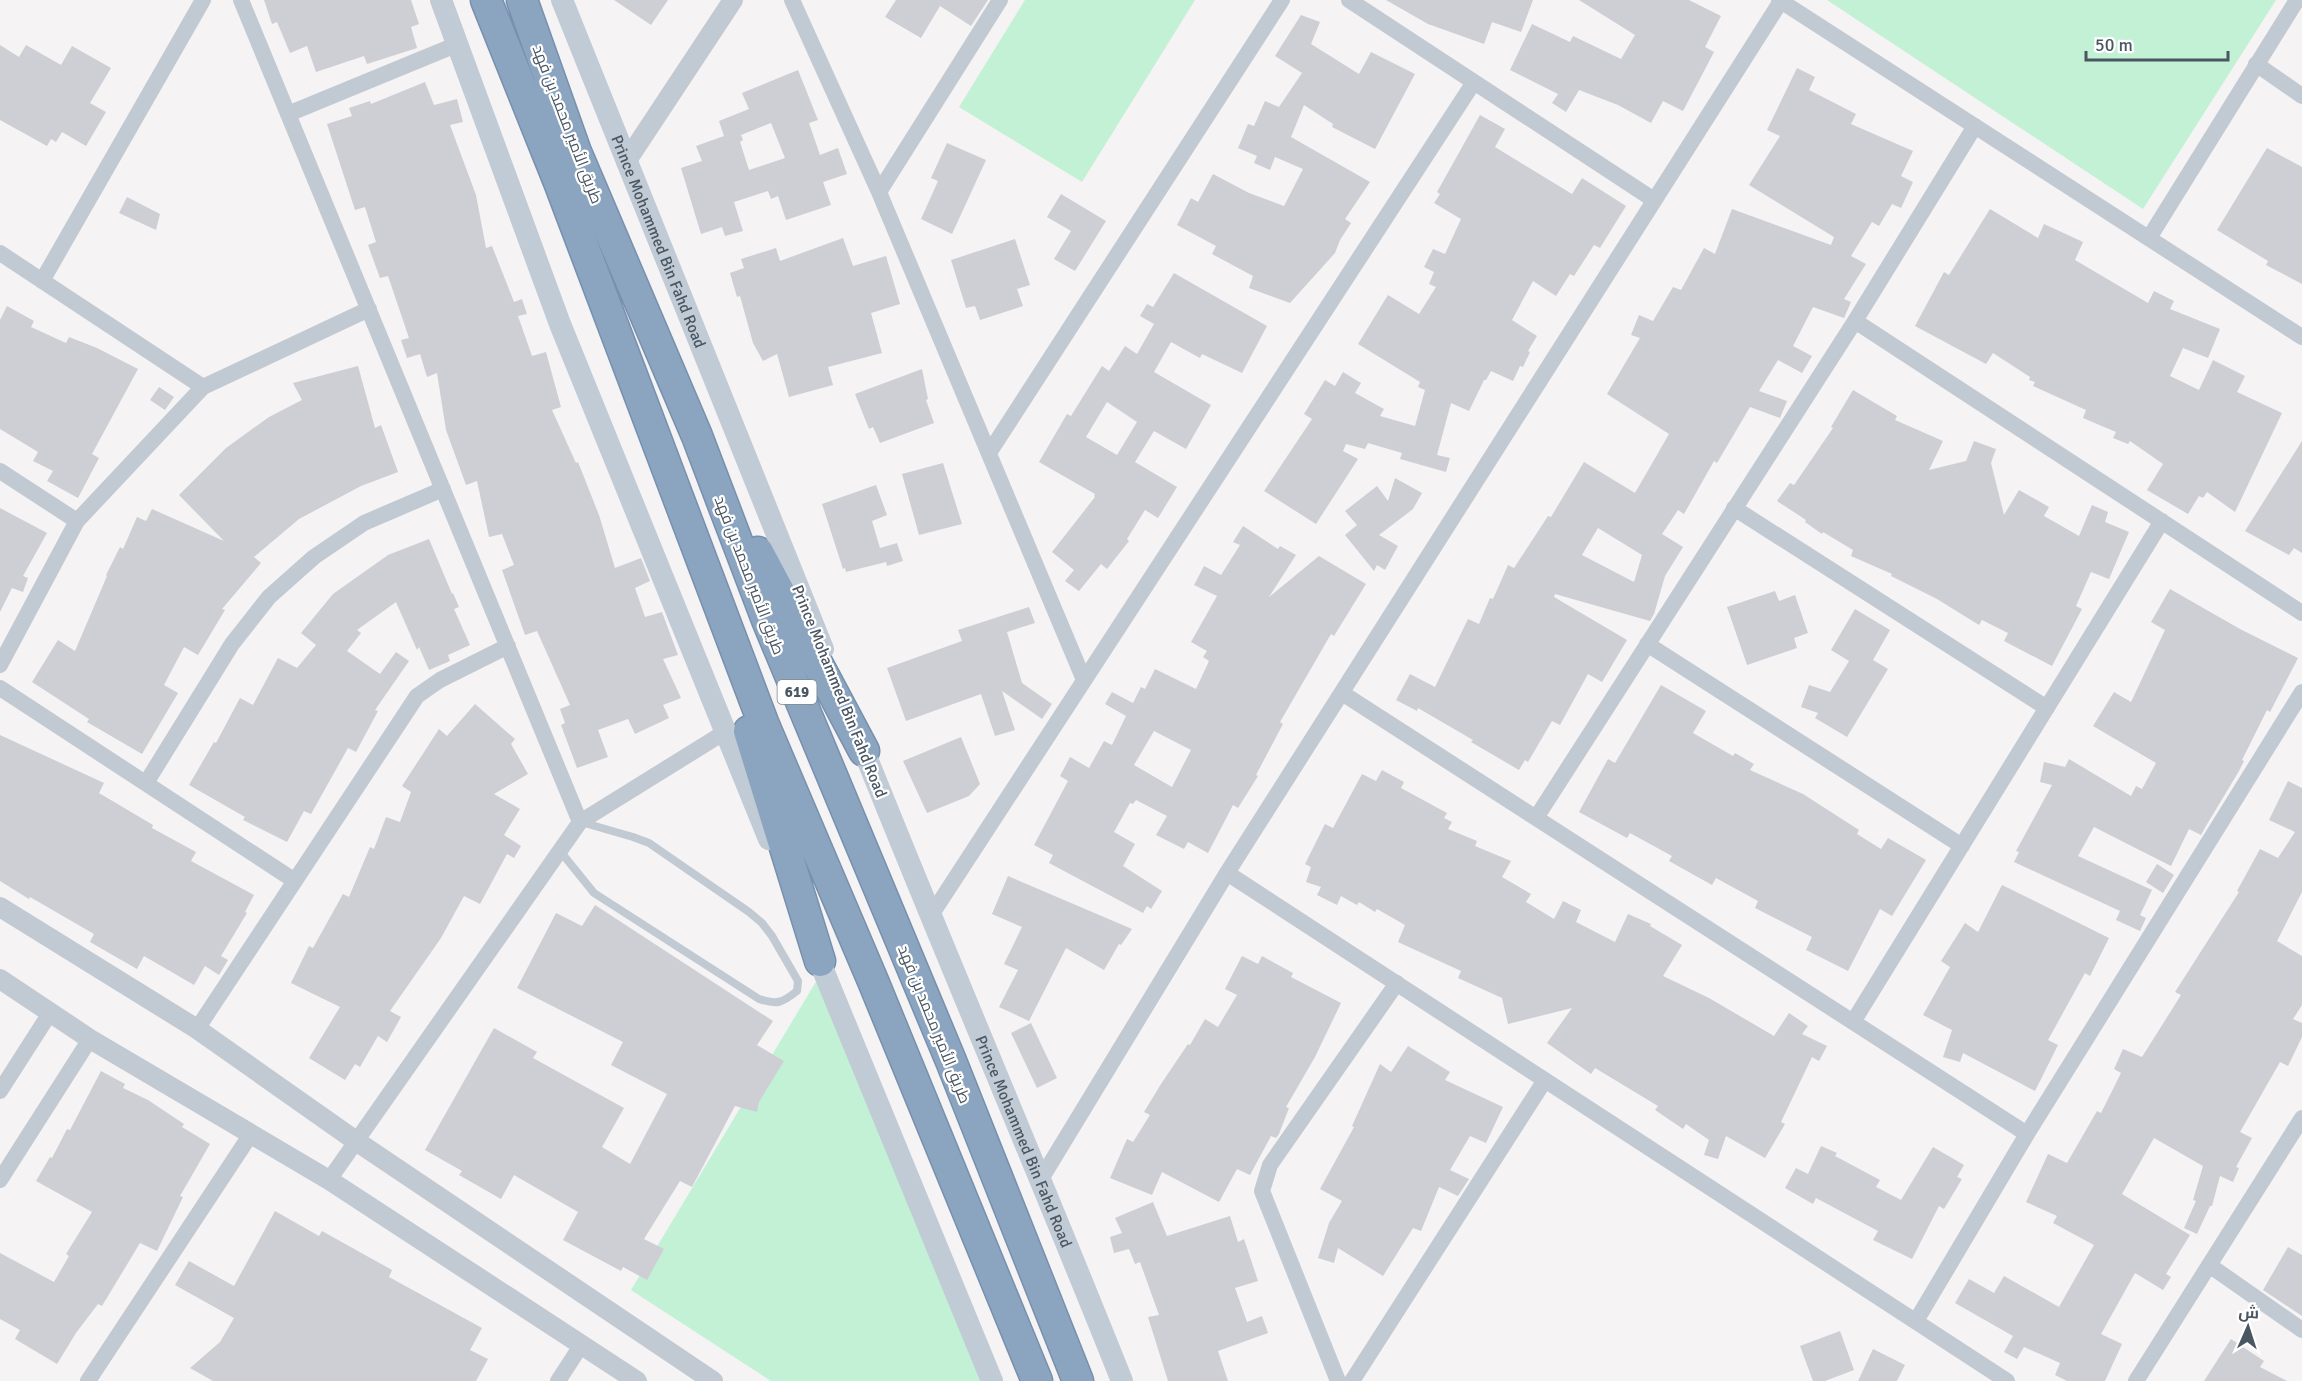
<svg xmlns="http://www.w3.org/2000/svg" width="2302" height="1381" font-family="Signika,Cairo,sans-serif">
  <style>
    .green { fill: #c3f1d5 }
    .building { fill: #cdcfd5; fill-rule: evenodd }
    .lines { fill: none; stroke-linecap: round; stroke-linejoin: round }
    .motorway-casing { stroke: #7690ad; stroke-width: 33 }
    .service { stroke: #c1cad2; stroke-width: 8 }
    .minor { stroke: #c1cad2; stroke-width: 16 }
    .tertiary { stroke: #c1cad2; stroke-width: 20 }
    .secondary { stroke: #c1cbd6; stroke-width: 22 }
    .motorway { stroke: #8ba5c1; stroke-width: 30 }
    .labels { text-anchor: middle; stroke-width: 4.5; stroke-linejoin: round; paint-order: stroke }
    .shield { fill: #fff; stroke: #808990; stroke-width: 1.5 }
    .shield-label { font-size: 15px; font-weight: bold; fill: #4a5661 }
    .street-label { font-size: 16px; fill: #4a5661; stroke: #fff }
  </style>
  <rect width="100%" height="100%" fill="#f5f3f3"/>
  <path class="green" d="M1025,0H1195L1082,182L959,107Z
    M1827,0H2276L2143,209Z
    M820,975L981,1381H771L631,1290Z"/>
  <path class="building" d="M264,0H411L419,24L411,27L417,48L367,64L364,56L316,72L307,46L290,53L277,22L272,24Z
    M614,0H668L651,25Z
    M896,0H988L971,26L940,6L921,38L885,17Z
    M1386,0H1533L1521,32L1492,22L1484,44L1428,24Z
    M1579,0H1689L1721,16L1705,47L1714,52L1683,111L1663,101L1651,123L1618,105L1579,90L1566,112L1552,103L1558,94L1510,70L1532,24L1570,42L1573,36L1621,59L1635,35Z
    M1301,15L1320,22L1311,44L1359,74L1371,52L1415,74L1375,149L1332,127L1333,124L1304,105L1291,137L1370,182L1345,219L1351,223L1340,240L1335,253L1290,303L1249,288L1253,276L1212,254L1216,246L1177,225L1191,198L1198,202L1213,174L1249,193L1284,206L1303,169L1275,157L1270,170L1254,163L1257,156L1238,148L1248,124L1254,126L1265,101L1279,107L1302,73L1275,56Z
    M0,45L19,57L26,45L61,65L72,46L111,68L90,103L106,112L86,146L62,132L56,142L51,139L47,146L0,120Z
    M1797,68L1815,77L1809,90L1856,114L1851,124L1913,151L1901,176L1913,182L1901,208L1892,204L1879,226L1872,222L1851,256L1866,264L1844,299L1851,302L1844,318L1813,307L1793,346L1812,356L1802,373L1778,360L1759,391L1787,401L1780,418L1750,407L1717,463L1714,461L1684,514L1678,510L1662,534L1683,547L1665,576L1654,614L1650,621L1555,594L1554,597L1627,640L1602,682L1588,674L1560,725L1552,721L1528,762L1525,760L1519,770L1471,742L1473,740L1418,708L1417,711L1396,700L1410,674L1435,687L1468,619L1479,624L1490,598L1493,599L1508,565L1514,568L1548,516L1551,517L1584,462L1635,493L1669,434L1607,394L1640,338L1631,335L1639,315L1653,321L1673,287L1681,290L1704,248L1715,254L1732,209L1831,245L1834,237L1749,185L1780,136L1767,130ZM1598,528L1642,555L1634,582L1582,555Z
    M798,70L818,120L809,123L820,155L838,148L847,174L823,182L831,205L786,220L778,196L771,199L768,191L734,202L743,231L725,236L722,227L701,234L681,168L702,161L696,146L724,136L719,121L749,109L742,93ZM771,123L785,158L749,170L740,142L743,140L741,135Z
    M425,82L434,105L457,99L463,122L450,125L476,195L486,248L492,246L514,302L522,299L527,314L518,316L532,356L546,352L561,407L552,410L576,463L578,462L599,515L615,568L641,558L650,581L635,588L645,617L662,612L678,655L663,659L681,698L663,705L669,718L635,734L628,719L598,730L608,757L577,768L561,725L565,723L560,709L570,705L537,631L525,635L502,570L514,565L502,534L489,537L477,481L466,485L446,430L437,373L427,377L420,354L407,358L401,340L409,338L388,276L380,278L368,245L376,242L365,207L355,210L327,124L352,116L349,108L370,101L371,104Z
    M1480,115L1505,129L1495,147L1572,194L1582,178L1626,206L1600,248L1594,245L1574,276L1570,274L1556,296L1533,281L1512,320L1537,336L1528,351L1530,352L1523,367L1520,366L1513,381L1491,371L1486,380H1484L1469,411L1451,403L1437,455L1450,458L1446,472L1400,459L1402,453L1368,443L1365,449L1346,444L1343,451L1358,459L1316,524L1264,491L1312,419L1304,414L1325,380L1335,386L1343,372L1361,383L1355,393L1384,409L1380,416L1415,426L1425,390L1418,387L1420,382L1358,344L1388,295L1419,314L1436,287L1429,284L1434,272L1424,267L1433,249L1445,254L1461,219L1434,203L1440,194L1437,192Z
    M947,143L986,160L952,234L921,219L938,181L931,178Z
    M2267,148L2302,167V284L2266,265L2268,261L2217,230Z
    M1061,194L1106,221L1075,271L1054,259L1071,231L1047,217Z
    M127,197L160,214L156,230L119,213Z
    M1990,209L2038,238L2044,224L2083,242L2075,260L2148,303L2154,291L2174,301L2170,309L2220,329L2208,358L2183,348L2170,376L2199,390L2213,360L2245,376L2237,392L2282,413L2235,512L2207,492L2203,498L2199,496L2188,514L2147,490L2163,464L2130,441L2128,444L2113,438L2116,432L2083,418L2086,410L2033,386L2035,382L2029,380L2030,377L1993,353L1986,364L1915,326L1944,272L1949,275Z
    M843,238L853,266L886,256L900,304L871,313L882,353L828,367L833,385L789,397L777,354L763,361L753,343L740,296L737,297L730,273L744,268L741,259L776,248L780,261Z
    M1015,239L1030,285L1017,289L1023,306L980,320L975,306L966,308L951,260Z
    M1174,273L1267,326L1242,373L1202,354L1200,358L1171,342L1154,372L1211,405L1186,449L1154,431L1135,462L1177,487L1158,518L1145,510L1127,539L1129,541L1107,569L1101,564L1079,591L1065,581L1074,570L1052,552L1095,497L1094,496L1095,494L1039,462L1067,414L1071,416L1102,366L1109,371L1125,346L1137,354L1154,324L1140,316L1147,304L1153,307ZM1107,402L1137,422L1117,455L1086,437Z
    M7,306L34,321L31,327L66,343L69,337L97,348L138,369L92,454L99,458L78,498L47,481L53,471L33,461L38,452L0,429V320Z
    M358,366L375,428L381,425L398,472L361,486L299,519L254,557L261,563L222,609L225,610L198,655L184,647L164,685L178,693L142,754L87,722L89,719L32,682L58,640L75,651L107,576L106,575L120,547L123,549L137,517L146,521L152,509L224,541L179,495L226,448L269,417L302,400L293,383Z
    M922,369L928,399L926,400L934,423L880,443L873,427L869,429L855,394Z
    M159,387L174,397L165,410L150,400Z
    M1853,390L1897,416L1895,420L1943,441L1929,470L1966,461L1974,441L1996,449L1991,463L2004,515L2019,490L2049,507L2044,516L2079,536L2092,505L2108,512L2105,522L2129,532L2109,579L2091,572L2076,606L2082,609L2052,666L2004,641L2008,633L1982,620L1979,625L1937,599L1891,576L1892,574L1851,556L1853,550L1823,532L1822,534L1805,522L1806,520L1777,501L1790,483L1794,485L1833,428L1831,427Z
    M2302,441V553L2294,548L2289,555L2245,531Z
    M943,463L962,524L919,535L902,474Z
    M1395,478L1422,493L1413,509L1379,535L1398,546L1385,570L1377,565L1374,571L1345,535L1357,525L1345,511L1377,486L1388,501Z
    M876,485L887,515L872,521L880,548L897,543L903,561L887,566L886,562L846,572L845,568L843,569L822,504Z
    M0,508L47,533L23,576L28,578L23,592L12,588L0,612Z
    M1243,526L1278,549L1280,546L1296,555L1269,597L1319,556L1366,584L1334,636L1331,634L1280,722L1283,724L1256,775L1258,776L1238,808L1233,805L1208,853L1188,842L1184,849L1156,835L1167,816L1136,800L1133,804L1130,803L1114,832L1135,844L1123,866L1162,891L1151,909L1147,906L1143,913L1049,863L1053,855L1034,845L1068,781L1060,776L1070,757L1089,768L1104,741L1112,745L1126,716L1105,704L1112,692L1133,703L1141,687L1145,689L1155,669L1196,689L1209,661L1203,657L1207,651L1191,642L1217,596L1194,585L1204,566L1221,575L1240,545L1233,542ZM1154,731L1191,750L1172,787L1134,765Z
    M429,539L452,594L453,593L459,607L454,609L470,645L448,655L450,661L429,670L419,647L417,650L396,602L357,630L361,633L347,651L380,674L396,652L409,661L375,710L378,711L356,752L348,748L311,814L304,811L287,842L243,820L245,817L189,785L214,742L216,743L240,698L253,705L278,658L297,668L316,645L301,633L333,594L388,555Z
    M2170,589L2240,629L2298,658L2270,712L2267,710L2242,760L2244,761L2239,771L2206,826L2201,835L2189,829L2171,866L2094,827L2078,856L2152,890L2140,915L2146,918L2140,931L2116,920L2120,911L2014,862L2019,852L2016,851L2052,785L2040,782L2044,762L2065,767L2069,759L2131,796L2136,786L2142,789L2156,763L2093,726L2114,692L2131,702L2165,630L2151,622Z
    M1775,591L1779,601L1795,595L1808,633L1794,638L1797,648L1747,665L1727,607Z
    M1029,607L1035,623L1007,632L1022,683L1052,704L1042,719L1002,691L1015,730L995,736L981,694L906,721L887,668L962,641L958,630Z
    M1855,609L1890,630L1873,660L1888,669L1847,737L1815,718L1818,713L1801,707L1809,685L1830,692L1849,661L1831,650Z
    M1661,685L1706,711L1693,733L1733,756L1735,753L1754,764L1750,770L1803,794L1859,830L1857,834L1881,849L1888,838L1926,860L1892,916L1880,909L1848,971L1806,950L1812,937L1755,908L1758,901L1716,878L1712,885L1669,861L1672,856L1630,833L1627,838L1579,812L1608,759L1615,763Z
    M475,704L515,739L511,744L528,774L494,794L520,809L504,835L521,846L514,858L507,854L480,904L464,896L441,938L390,1011L401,1017L387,1042L378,1036L360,1067L355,1064L345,1080L309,1058L340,1007L291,983L309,946L313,948L343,894L349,897L370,847L374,849L386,817L400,822L411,792L402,786L439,729L447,736Z
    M0,735L104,783L99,793L153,825L152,828L196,852L191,861L254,895L245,912L247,913L221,956L228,960L219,975L205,966L194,985L144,956L137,969L90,942L94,934L30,897L29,899L0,881Z
    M961,737L980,784L969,796L927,813L903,761Z
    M1382,770L1404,782L1401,788L1447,813L1444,818L1452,822L1448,829L1477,841L1475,846L1511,861L1502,877L1531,894L1526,902L1554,919L1563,901L1581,910L1576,922L1615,942L1628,914L1651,924L1650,926L1682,945L1663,976L1709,998L1774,1036L1789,1013L1808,1026L1802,1034L1827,1046L1819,1061L1812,1057L1781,1122L1785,1124L1765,1158L1726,1136L1718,1159L1704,1155L1709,1140L1686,1124L1683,1129L1655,1110L1658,1106L1595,1068L1591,1074L1547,1043L1572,1008L1508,1024L1502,998L1458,978L1461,971L1398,942L1405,925L1377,909L1375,912L1359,902L1357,905L1341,896L1337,905L1317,895L1321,887L1306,882L1311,867L1305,864L1325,824L1333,828L1362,774L1376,781Z
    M2288,781L2302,788V892L2277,941L2302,956V1005L2293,1019L2302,1023V1037L2288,1066L2280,1062L2240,1132L2252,1138L2236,1167L2239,1168L2233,1182L2220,1176L2212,1206H2210L2197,1234L2184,1228L2196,1201L2193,1200L2203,1166L2154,1138L2122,1194L2190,1235L2166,1274L2171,1277L2163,1290L2135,1273L2101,1334L2122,1344L2105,1381H2067L2055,1375L2060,1363L2024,1347L2017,1359L2004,1352L2013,1336L1955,1303L1969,1279L1994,1293L2004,1276L2059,1307L2094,1245L2053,1223L2057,1216L2026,1202L2048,1154L2067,1163L2097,1111L2101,1113L2121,1073L2114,1069L2123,1049L2142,1057L2181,995L2175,992L2239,892L2237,891L2260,849L2278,858L2295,832L2269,820Z
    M2157,864L2174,875L2163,893L2146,882Z
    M1008,876L1132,929L1121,945L1119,944L1104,970L1066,948L1029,1021L999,1007L1018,970L1004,964L1022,927L992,914Z
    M2002,885L2109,938L2090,976L2085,973L2048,1040L2058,1045L2035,1091L1963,1053L1960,1062L1943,1057L1952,1030L1923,1015L1950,967L1941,961L1965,923L1978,932Z
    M595,905L773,1021L757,1045L784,1061L759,1102L757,1112L735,1106L692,1187L680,1181L644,1239L664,1249L647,1280L623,1267L621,1271L563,1240L578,1212L514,1175L501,1199L459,1175L462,1171L425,1150L494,1028L537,1052L533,1058L624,1108L602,1147L630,1164L667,1094L611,1065L623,1042L517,988L556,913L582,926Z
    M1242,956L1258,964L1262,956L1293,973L1291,977L1341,1003L1315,1057L1286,1107L1289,1108L1279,1134L1276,1138L1271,1136L1250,1175L1237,1169L1219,1202L1162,1172L1152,1195L1110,1178L1127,1139L1133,1142L1150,1115L1144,1112L1161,1084L1188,1044L1190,1045L1205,1019L1218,1027L1237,995L1225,989Z
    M1031,1023L1057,1078L1037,1088L1011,1033Z
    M1408,1046L1450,1072L1445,1080L1503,1107L1486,1143L1470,1136L1450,1170L1469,1179L1458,1196L1439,1187L1421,1231L1413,1228L1383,1276L1338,1248L1334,1263L1318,1258L1329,1223L1342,1201L1320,1189L1354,1127L1352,1126L1380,1064L1391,1072Z
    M101,1071L125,1084L123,1088L148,1100L184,1124L182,1127L210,1144L180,1196L183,1197L157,1251L140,1243L102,1306L98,1304L76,1333L57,1364L15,1339L20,1330L0,1319V1253L54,1282L69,1256L66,1254L92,1212L36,1181L50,1157L52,1158L67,1129L70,1130Z
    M1821,1146L1837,1153L1835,1156L1880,1180L1876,1187L1901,1200L1933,1147L1964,1165L1957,1177L1962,1179L1944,1209L1939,1206L1912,1259L1873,1240L1878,1231L1816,1198L1813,1204L1785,1188L1796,1168L1808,1174Z
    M1153,1202L1167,1236L1230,1216L1238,1242L1244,1239L1258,1281L1235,1288L1247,1322L1262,1316L1268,1333L1218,1351L1228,1381H1168L1148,1317L1159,1315L1140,1262L1135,1264L1129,1249L1114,1253L1110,1237L1122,1233L1115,1218Z
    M275,1211L319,1236L322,1231L392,1270L389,1277L482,1328L470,1350L488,1359L476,1381H213L190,1368L220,1342L234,1318L175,1285L189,1261L234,1286Z
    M2288,1247L2302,1255V1316L2263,1290Z
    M1840,1331L1854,1370L1825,1381H1813L1800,1346Z
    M2231,1339L2264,1361L2260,1367L2287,1381H2204Z
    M1873,1349L1905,1365L1897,1381H1858Z"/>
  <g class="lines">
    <defs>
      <path id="motorway" d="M486,0L559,182L764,725L873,981L1037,1381
        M522,0L576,152L697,436L767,620L951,1061L1078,1381
        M758,552L864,751
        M749,731L820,961"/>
    </defs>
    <use href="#motorway" class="motorway-casing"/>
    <path class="service" d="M560,851L594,893L759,999C777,1005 782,1003 797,991L798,981L772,936L762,923L749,912L649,843L633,837L581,822"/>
    <path class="minor" d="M241,0L580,822
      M792,0L879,192L1084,680
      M1349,0L1654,200
      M1779,0L2302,337
      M2256,64L2302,96
      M288,114L458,44
      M879,192L1000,0
      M2149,238L2297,0
      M0,253L203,387
      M42,281L203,0
      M1855,321L2302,613
      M989,453L1282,0
      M0,471L77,521
      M1734,508L2047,708
      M1647,644L1962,846
      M0,665L77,521L203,387L369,309
      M0,688L295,881
      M1342,693L2027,1134
      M146,783L232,644L269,597L314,557L364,523L443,489
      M1536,818L1855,321L1975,126
      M1227,873L2007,1381
      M930,917L1474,82
      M1853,1022L2162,521
      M197,1029L417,696L440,680L508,646
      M0,1091L50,1013
      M1041,1179L1227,873L1781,1
      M0,1180L90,1039
      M329,1180L580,822L725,732
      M2209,1265L2302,1330
      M1916,1321L2027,1134L2302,692
      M88,1381L251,1134
      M558,1381L582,1344
      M1338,1381L1262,1191L1270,1165L1397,983
      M1352,1381L1545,1080
      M2136,1381L2302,1118"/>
    <path class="tertiary" d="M626,162L733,0
      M0,907L197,1029L356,1141L713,1381
      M0,979L90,1039L329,1180L637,1381"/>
    <g class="secondary">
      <path d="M441,0L560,324L769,839"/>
      <path id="s1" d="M562,0L823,649"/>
      <path id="s2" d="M858,736C944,952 1036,1165 1122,1381"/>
      <path d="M814,948L992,1381"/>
    </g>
    <use href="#motorway" class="motorway"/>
  </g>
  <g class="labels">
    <rect class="shield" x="777.5" y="680" width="39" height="24" rx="4.5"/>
    <g class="shield-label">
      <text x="797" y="697">619</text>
    </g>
    <g class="street-label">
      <text transform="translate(568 124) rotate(69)" y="6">طريق الأمير محمد بن فهد</text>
      <text dy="6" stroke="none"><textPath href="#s1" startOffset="260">Prince Mohammed Bin Fahd Road</textPath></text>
      <text transform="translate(750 575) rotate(69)" y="6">طريق الأمير محمد بن فهد</text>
      <text transform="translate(840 691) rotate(68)" y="6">Prince Mohammed Bin Fahd Road</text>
      <text transform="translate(935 1024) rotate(68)" y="6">طريق الأمير محمد بن فهد</text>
      <text dy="6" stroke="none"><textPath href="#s2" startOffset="438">Prince Mohammed Bin Fahd Road</textPath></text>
    </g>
  </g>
  <g transform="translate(2248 1327) rotate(3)" stroke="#ffffff" stroke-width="4.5" paint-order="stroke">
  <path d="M0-4.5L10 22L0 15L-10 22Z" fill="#4a5661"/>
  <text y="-9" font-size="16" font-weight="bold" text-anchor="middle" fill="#4a5661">ش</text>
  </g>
  <path d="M2086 51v9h142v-9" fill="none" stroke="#4a5661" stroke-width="3"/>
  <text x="2095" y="51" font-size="18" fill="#4a5661" stroke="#ffffff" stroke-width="4.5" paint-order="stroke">50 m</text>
</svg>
